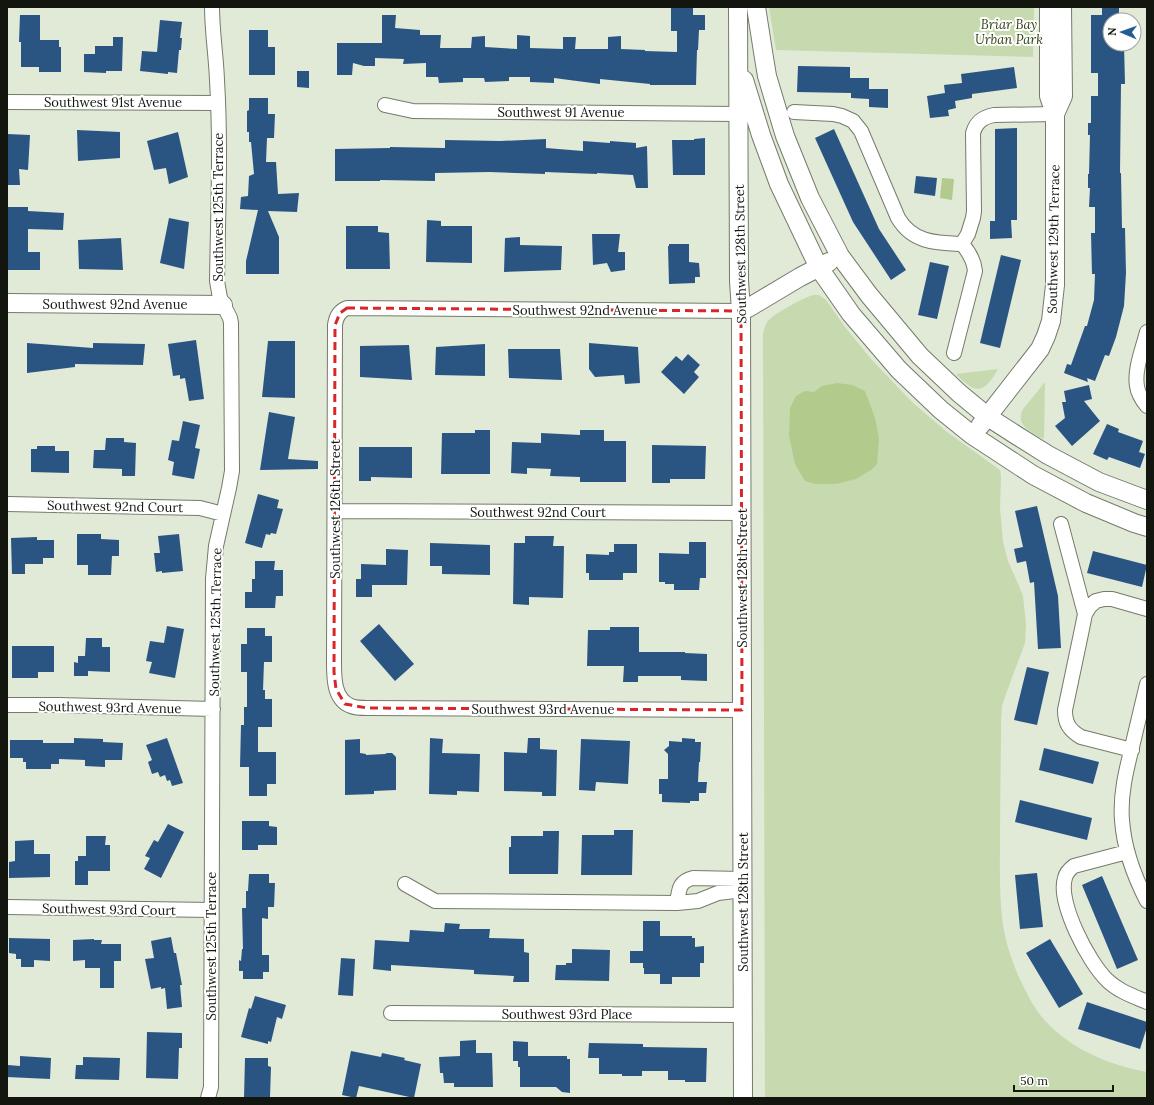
<svg xmlns="http://www.w3.org/2000/svg" width="1154" height="1105" font-family="Lora,serif">
  <style>
    .green { fill: #c7d9ae }
    .water { fill: #b2cb8c }
    .building { fill: #2a5583 }
    .lines { fill: none; stroke-linecap: round; stroke-linejoin: round }
    .minor-casing { stroke: #747b6a; stroke-width: 16 }
    .tertiary-casing { stroke: #747b6a; stroke-width: 20 }
    .minor { stroke: #fff; stroke-width: 14 }
    .tertiary { stroke: #fff; stroke-width: 18 }
    .marked { fill: none; stroke: #d62828; stroke-width: 3; stroke-dasharray: 8 5; stroke-linejoin: round }
    .labels { text-anchor: middle; stroke-width: 4; stroke-linejoin: round; paint-order: stroke }
    .park-label { font-size: 13px; font-style: italic; fill: #324214; stroke: #fff }
    .street-label { font-size: 13px; fill: #13160f; stroke: #fff }
  </style>
  <rect width="100%" height="100%" fill="#e1e9d7"/>
  <path class="green" d="M769,7H1034L1033,57L776,50Z
    M813,295H819L826,300L845,327L871,359L913,403L947,432L1000,470L1001,476L1000,508L1003,542L1008,561L1019,586L1023,596L1026,624L1025,643L1007,691L1002,706L1001,720C1001,758 1000,797 1000,835C1000,862 999,890 1002,917C1004,937 1010,956 1018,975C1024,988 1030,1001 1038,1012C1063,1046 1107,1065 1147,1072V1098H765L763,334C764,330 765,326 767,322C773,314 803,298 813,295Z
    M998,369C984,394 976,395 956,374Z
    M1045,382L1044,438V439C1032,433 1013,424 1024,408Z"/>
  <path class="water" d="M942,178L954,179L952,200L940,198Z
    M837,383L852,385L865,391L875,418L879,438L877,464L871,470L856,479L836,484H815L805,481L795,464L789,436L790,408L796,396L805,391L814,392L822,386Z"/>
  <path class="building" d="M671,7H693V15H705V30H699L698,50H697L696,85H650V84L600,79V84L554,78V83L530,82V77H509V81L485,82L484,78H463V82L439,83L438,77H426V63L403,64L404,59L375,58V66H364L353,63L352,75H337V43H382V15H396L395,28L420,30V35H441L440,48H471L472,37L485,36V47L517,49V35L530,36V48L563,49V37H576L575,49H608V37L621,36V49L645,50V51L677,52V31H671Z
    M1102,7H1119V20H1110V44H1124L1125,84H1121L1120,173H1121L1122,228H1125L1126,273L1124,306L1116,337L1109,356L1105,355L1095,381L1087,378L1088,382L1064,373L1067,364L1071,365L1085,326H1087L1094,300L1095,274H1092L1091,233H1095V207H1089L1090,188H1088V174H1089L1090,135H1088V123H1091V96H1098V73H1091V15H1102Z
    M20,15H40V40H59V47H61V72H39V67H21V42H19Z
    M160,20L182,22L180,38H182L181,50H179L177,73L168,72V74L140,71L142,51L157,52Z
    M249,30H268V47H275V75H249Z
    M113,37H123L122,71H106V73L84,72V54H95V46H113Z
    M798,66L850,67V78H869V89H888V108L869,107V99L851,98V93L797,92Z
    M1014,67L1017,88L972,94V98L955,101L956,108L948,110L949,116L930,118L927,96L945,93L944,85L962,83L961,74Z
    M297,71H309V88L297,87Z
    M249,98H268V114H275L274,138H267L266,162H276L278,194L299,193L297,212L268,211L279,237V274H246V261L258,210L240,209L241,197L248,196L249,176L254,174L251,142H249V132H247V111L249,110Z
    M1017,128V220H1011L1012,238L990,239V221H995V129Z
    M834,129L879,229L906,270L891,280L853,222L815,138Z
    M77,130L120,132V158L78,161Z
    M178,132L188,177L169,184L166,168L154,170L147,141Z
    M7,134L30,135L28,170L19,169L20,185H7Z
    M705,138V175H673L672,140H694V139Z
    M546,139V148L583,151V141L610,143V141L636,143V148L647,146L648,188H636L633,175L597,173V174L545,172V174L490,172L435,173V181L380,180V181H335V149L390,148V147L445,148V140L500,141Z
    M916,176L937,178L935,196L914,193Z
    M7,207H28V211L64,213L63,230L28,229V252H40V270H7Z
    M169,218L189,222L184,269L160,263Z
    M427,220L441,221V226H472V263L426,262Z
    M346,226H378V232L389,233L390,269H346Z
    M592,234H620L618,252H625V270L611,272L607,263L593,265Z
    M520,237V245L562,246L561,270L504,272L505,238Z
    M121,238L123,270L79,269L78,240Z
    M669,244H689V262L699,263L700,277H695V283L669,284L668,246H669Z
    M1001,255L1021,260L1000,348L980,343Z
    M930,262L949,266L937,319L918,315Z
    M196,340L204,399L189,401L185,378L180,379V375L173,376L168,344Z
    M268,341H295V398L262,397Z
    M27,343L93,348V343L145,344L143,365L75,364V367L27,373Z
    M589,343L638,347L640,383L625,384L624,375L595,377L589,369Z
    M485,344V376L435,375L436,347Z
    M409,345L412,380L360,377V346Z
    M508,349H560L562,380L509,378Z
    M688,354L700,365L694,372L699,377L684,394L661,372L676,356L682,361Z
    M1089,385L1092,399L1084,401L1100,421L1072,446L1055,426L1065,418L1062,402H1066L1064,391Z
    M269,412L295,417L288,459L318,461V469L260,470Z
    M183,421L200,425L195,448L200,449L194,479L172,475L174,462L168,460L172,440L179,441Z
    M1107,424L1119,429L1118,432L1143,441L1139,452L1145,454L1140,468L1109,457L1107,460L1093,454Z
    M475,430H490V474H441L442,433H475Z
    M580,430H604V441H626V482H580V477L550,476L551,469L527,468V474L511,473L512,442L541,443V433L580,435Z
    M106,438H124V442L136,443L135,476H122V469L93,468L94,450H105Z
    M652,445L706,446L705,479H670V483H652Z
    M37,446H55V451H69V473L31,472V449H37Z
    M359,447H412V478L371,477V481H359Z
    M258,494L279,500L277,508L283,509L276,534L271,533L270,535L266,534L262,548L245,543Z
    M1037,506L1058,596L1061,648L1038,649L1034,582L1030,583L1026,561L1017,563L1014,549L1023,547L1015,511Z
    M77,534H101V539L119,540V556H112L111,575H88V565H77Z
    M179,534L183,571L162,573V571L156,572L154,553H160L158,536Z
    M525,536H554L553,546H564L563,598L529,597V605L513,604L514,543H525Z
    M37,537V540H54V558H43V564H25V574H12L11,538Z
    M689,542H706V578H700L699,590H674V584H665V582H659V553L689,554Z
    M430,543L490,545V575L442,574V566H430Z
    M614,544H637V573H623V580H589V573H586V554L609,555V552H614Z
    M386,549L408,550L407,585H372V597H356V579H361V564L386,565Z
    M1093,551L1147,565L1142,587L1087,573Z
    M255,561H275L274,570H283V596H276L275,608H245V592H252V579H255Z
    M379,624L414,664L395,681L360,641Z
    M167,626L184,629L175,678L149,673L152,662L146,661L150,641L164,643Z
    M610,627H639V652H685V653L707,654V681L681,680V676H638V682H623L624,666H587L588,630H610Z
    M247,628H265V636H272V662H264L263,690H265V699H272V727H258V752H276V784H267V796H249V767H240L241,725H244V707H247V672H241V644H247Z
    M86,638H102V647H110V672L88,671V676H74V662L78,663V656H85Z
    M12,646H54V672H38V678H12Z
    M1027,667L1049,672L1037,725L1014,720Z
    M74,738L103,739V742L123,743L122,760H105V767L85,766V760L59,759V764H51V769H26V762H23V758H10V740H43V743H74Z
    M167,738L183,783L172,786L170,780L167,781L165,775L160,777L158,772L152,774L148,762L152,760L146,745Z
    M430,738L443,739L442,753L480,754L479,792L457,791V795L429,794Z
    M528,738H540V749L557,750L556,796H542V792L504,791V752L527,753Z
    M682,738L695,739V742H701L700,762H699L698,782H707L706,793H699V801H690V803L662,802V794H659V779H668V754L664,750L669,746V741L682,742Z
    M360,739V753L366,754V755L385,754L387,753H392L396,757V790L374,791V794L345,795V740Z
    M581,739L630,741L628,784L596,782L595,791L579,790Z
    M1044,748L1099,762L1093,784L1039,770Z
    M1020,800L1092,818L1087,840L1015,822Z
    M242,821H269V826L277,827V845H258V850H242Z
    M168,824L184,832L161,878L144,869L150,858L145,856L154,840L158,842Z
    M614,830H633L632,875H581L582,835H614Z
    M543,831H559L558,874H509V847H511V836H543Z
    M86,836H106L105,845H110V871H88V885H75V861H78V856H86Z
    M34,840V854H50V877L9,878V862L15,861V841Z
    M1037,873L1043,927L1020,929L1015,875Z
    M249,874H269V883H275L274,907H268V919L262,918V955H269V972H263V979H243V971H239V960L241,961L242,949H243L242,908H246V891H248Z
    M1102,876L1138,960L1117,969L1082,885Z
    M643,921H660V936H692V938H695V947L704,946V963H700V977H672V984H660V974H644V968H643V963H630V951H643Z
    M445,923L460,924L459,929H490L489,938L524,939V952L529,953V982H513L514,976L474,974V970L391,965V971L373,969L375,940L409,942L410,930L444,932Z
    M171,937L174,953H176L182,985H180L182,1007L167,1009L165,988L161,989V987L151,989L145,959L154,958L151,941Z
    M9,938L50,939V961L34,960V967H21V959H16V954L9,953Z
    M94,939V940H102L101,944H121V961H114V988H100V968H85V960L73,961V940Z
    M1050,939L1083,994L1059,1008L1026,953Z
    M572,949L610,950L609,981L555,980L556,965H566V963H572Z
    M341,958L355,959L353,996L338,995Z
    M255,996L286,1005L282,1019L277,1017L271,1042L268,1041V1044L241,1037L249,1008L251,1009Z
    M1087,1002L1147,1022V1027L1140,1049L1078,1029Z
    M147,1032L182,1033V1048H179L178,1079L146,1078Z
    M476,1040V1053H492L493,1087H454V1083H444L443,1073H440L439,1057L460,1056V1041Z
    M513,1041L528,1042V1056H567V1059H570V1093L562,1092L556,1087H520V1067H518V1061H513Z
    M589,1043L643,1044V1047L707,1048L706,1082H685V1080H668V1071H642V1076H622V1074H599V1058H588Z
    M351,1051L381,1057L382,1053L405,1058L404,1060L421,1064L414,1098L359,1086L356,1098L342,1095Z
    M20,1056L51,1058L50,1079L7,1077L8,1065L20,1066Z
    M83,1057L120,1058L119,1080L75,1079L76,1065H83Z
    M245,1058H268V1066L271,1067L270,1097L244,1098Z"/>
  <g class="lines">
    <defs>
      <path id="minor" d="M7,102L218,103
        M385,105L413,111L738,114
        M794,112L833,114L842,116L853,121L861,131L898,218C913,243 936,243 962,244
        M962,244L968,234L973,218L974,211L973,133C976,122 983,117 994,115L1055,114
        M741,311L347,308C339,311 336,317 335,325L334,663C334,678 334,700 351,706C356,708 361,708 367,708L742,710
        M1147,332C1143,348 1134,370 1137,386C1138,394 1142,400 1147,406
        M954,353L975,271C974,260 969,252 962,244
        M7,504L200,508L223,514
        M335,511L742,513
        M1061,524L1085,614
        M1147,684C1142,705 1137,726 1132,747C1126,771 1120,795 1122,820C1124,849 1134,876 1147,901
        M7,705H58L213,709
        M1132,750L1081,737C1069,730 1065,723 1065,710L1082,629L1085,614L1090,606L1096,601L1104,599H1112L1147,609
        M1127,852L1074,866C1070,869 1066,873 1065,878C1057,902 1089,963 1107,980C1118,991 1133,996 1147,1002
        M405,884L435,901L677,903L698,901L718,893L743,890
        M677,903C679,890 679,881 693,878L742,879
        M7,907L211,910
        M391,1013L743,1015
        M208,1098L211,1087L213,579L216,546L229,488L232,471L231,323L230,318L220,298L217,281C218,214 221,146 217,80C216,55 212,31 212,7"/>
      <path id="tertiary" d="M738,7L739,281L741,311L743,1098
        M756,7L764,58L767,76L785,136L810,198L840,256L869,295L920,356L959,393L988,417L1016,435L1048,455L1099,482L1147,500
        M744,80L761,135L779,184L819,268L851,314L899,370L941,410L972,435L1033,475L1086,503L1134,523L1147,527
        M1055,114L1063,96L1062,7
        M7,303L223,305
        M741,311L748,308L800,277L829,262
        M980,426L1040,349L1046,336L1051,321L1055,285V114L1049,96V7"/>
    </defs>
    <use href="#minor" class="minor-casing"/>
    <use href="#tertiary" class="tertiary-casing"/>
    <use href="#minor" class="minor"/>
    <use href="#tertiary" class="tertiary"/>
  </g>
  <path class="marked" d="M347,308L741,311L742,710L367,708L345,704L336,689L334,672L335,325L340,313Z"/>
  <g class="labels">
    <g class="park-label">
      <text x="1009" y="29">Briar Bay<tspan x="1009" dy="15">Urban Park</tspan></text>
    </g>
    <g class="street-label">
      <text x="113" y="107">Southwest 91st Avenue</text>
      <text x="561" y="117">Southwest 91 Avenue</text>
      <text transform="translate(218 207) rotate(-90)" y="5">Southwest 125th Terrace</text>
      <text transform="translate(1053 239) rotate(-89)" y="5">Southwest 129th Terrace</text>
      <text transform="translate(740 254) rotate(-91)" y="5">Southwest 128th Street</text>
      <text x="115" y="309">Southwest 92nd Avenue</text>
      <text x="585" y="315">Southwest 92nd Avenue</text>
      <text transform="translate(115 506) rotate(1)" y="5">Southwest 92nd Court</text>
      <text transform="translate(335 509) rotate(-90)" y="5">Southwest 126th Street</text>
      <text x="538" y="517">Southwest 92nd Court</text>
      <text transform="translate(742 578) rotate(-90)" y="5">Southwest 128th Street</text>
      <text transform="translate(215 622) rotate(-89)" y="5">Southwest 125th Terrace</text>
      <text transform="translate(110 707) rotate(1)" y="5">Southwest 93rd Avenue</text>
      <text x="543" y="714">Southwest 93rd Avenue</text>
      <text transform="translate(743 902) rotate(-90)" y="5">Southwest 128th Street</text>
      <text transform="translate(109 909) rotate(1)" y="5">Southwest 93rd Court</text>
      <text transform="translate(211 946) rotate(-90)" y="5">Southwest 125th Terrace</text>
      <text x="567" y="1019">Southwest 93rd Place</text>
    </g>
  </g>
  <rect width="1154" height="1105" fill="none" stroke="#13160f" stroke-width="16"/>
  <g transform="translate(1122 32) rotate(272)"><circle r="19" fill="#ffffff" stroke="#a1a29f"/>
  <path d="M0-3L7 15L0 10L-7 15Z" fill="#255c94"/>
  <text y="-6" font-size="11" font-weight="bold" text-anchor="middle" fill="#13160f">N</text>
  </g>
  <path d="M1014 1085v6h99v-6" fill="none" stroke="#13160f" stroke-width="2"/>
  <text x="1020" y="1085" font-size="12" fill="#13160f" stroke="#ffffff" stroke-width="3" paint-order="stroke">50 m</text>
</svg>
